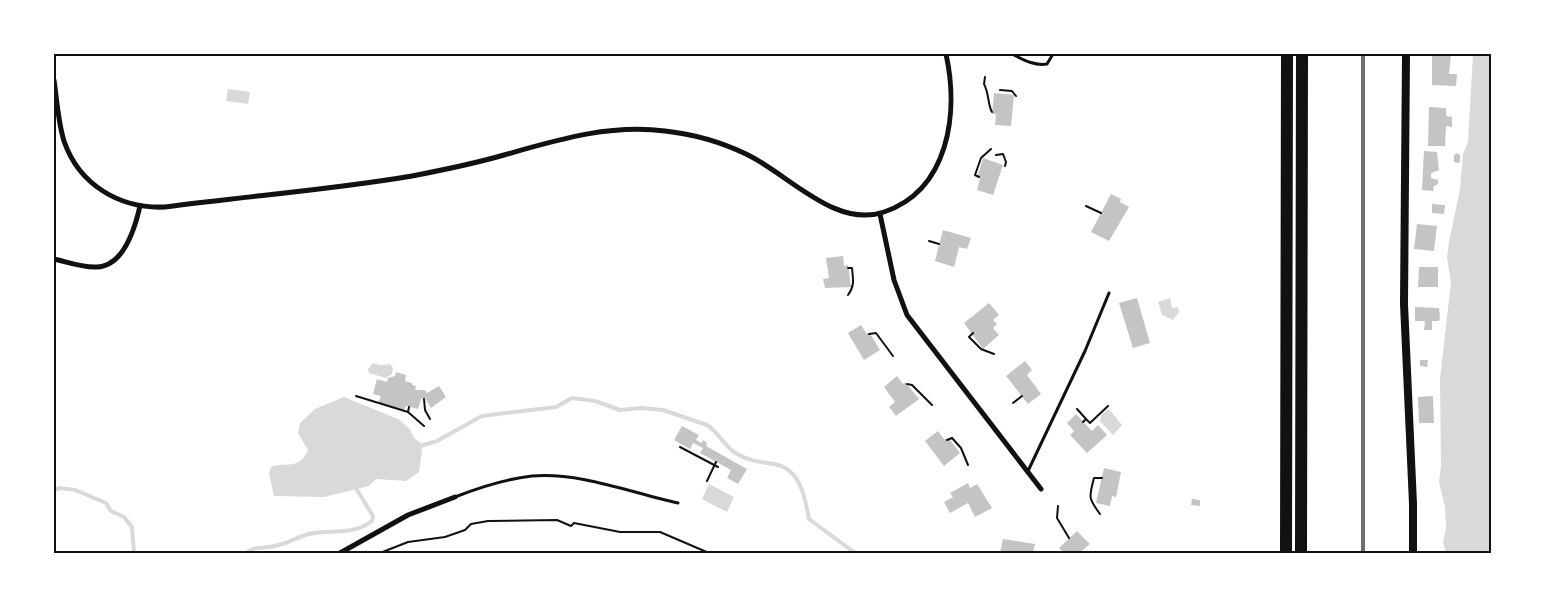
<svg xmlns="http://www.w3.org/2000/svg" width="1545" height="607" font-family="'Fira Sans Condensed',sans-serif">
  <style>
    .water { fill: #d9d9d9 }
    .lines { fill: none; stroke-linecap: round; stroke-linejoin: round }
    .stream { stroke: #d9d9d9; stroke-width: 4 }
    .building { fill: #c4c4c4 }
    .path { stroke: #111; stroke-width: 2 }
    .service { stroke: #111; stroke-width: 3 }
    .minor { stroke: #111; stroke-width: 5 }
    .tertiary { stroke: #111; stroke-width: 8 }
    .motorway { stroke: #111; stroke-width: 12 }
    .rail { stroke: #707070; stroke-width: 4 }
    .neatline { fill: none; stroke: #111; stroke-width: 2 }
  </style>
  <rect width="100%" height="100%" fill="#fff"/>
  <path class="water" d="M1473,54H1491V553H1446L1443,542L1446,528L1445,507L1439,482L1441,465L1440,379L1451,282L1447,258L1449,242L1460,189L1463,154L1468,142Z
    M228,89L250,92L248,104L226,101Z
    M1170,298L1172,308L1178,307L1179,312L1173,320L1162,315L1158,302Z
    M373,363L380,365L390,364L393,368L392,374L386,378L369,373L368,369Z
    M344,397L398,419L410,429L414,438L420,442L422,451L419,472L406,481L376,479L369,486L324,497L274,496L269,473L271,467C285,461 300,471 308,450L298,433L300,423L315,409Z
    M1109,409L1122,425L1113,435L1100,421L1101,415Z
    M709,484L734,497L727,512L702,499Z"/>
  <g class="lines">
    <path class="stream" d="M417,447L437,441L482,416L556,407L572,398L595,401L620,410L641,408L663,410L707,425C718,432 723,444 734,452C747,461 760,462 774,464C801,469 805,498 809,519L855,553
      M54,490L60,488L75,490L106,503L111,511L124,517L132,527L134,553
      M246,553C255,545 264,549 275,546C287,544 297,537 309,534C331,529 353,536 372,521L373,516L354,485"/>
  </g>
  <path class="building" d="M1432,54H1451L1449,74H1457L1456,86L1432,85Z
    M994,93L1014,95L1011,126L995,125L996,114H992Z
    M1429,107L1446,108V116L1452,117V127L1446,126L1445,146H1428Z
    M1424,151L1437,152L1439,170L1431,173V178L1438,180V184L1434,186L1433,191L1422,190Z
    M1457,153L1460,155V162L1457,163L1454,162V155Z
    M983,158L1003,165L993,195L977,190L980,179L978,175Z
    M1111,194L1121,199L1120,202L1129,207L1109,241L1091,232Z
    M1432,204L1445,205L1444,214L1432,213Z
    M1417,224L1437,226L1434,251L1414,249Z
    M943,230L971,238L967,249L959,247L954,267L935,261Z
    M843,256L844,266L848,265L851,287L825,288L823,279L829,278L826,258Z
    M1419,267H1438V287H1418Z
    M1137,298L1150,343L1133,348L1119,303Z
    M989,303L999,315L993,320L997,324L993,328L999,335L983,349L964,323Z
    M1415,307L1439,308L1440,318L1439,321H1432V330H1424L1425,321H1415Z
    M861,325L866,333L871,335L880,350L864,360L848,333Z
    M1420,360H1428L1427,367L1420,366Z
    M1025,361L1032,370L1027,375L1041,394L1028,404L1006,376Z
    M396,372L406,375L405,381L412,383V385L416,386L415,390H425L427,393L439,386L446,397L431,408L425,398L421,399L418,409L406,406L404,410L378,403L381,396L373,394L377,379L387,382L388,378L395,376Z
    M897,376L903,384L905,382L919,399L896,416L889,407L895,402L884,387Z
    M1433,396L1434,423H1419L1418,397Z
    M1076,414L1092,431L1098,425L1107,435L1087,453L1070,435L1074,431L1067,423Z
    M682,426L699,435L696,440L702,443L703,440L707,443L706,446L747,469L738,484L727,478L731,470L700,453L703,448L693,443L690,449L674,440Z
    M938,431L944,439L950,440L960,453L944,466L925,441Z
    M1104,468L1121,472L1116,497L1112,496L1110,506L1096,503Z
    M968,483L970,488L977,484L992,508L975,517L968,503L950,513L944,502L953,497L950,493Z
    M1192,499L1200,500V506L1191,505Z
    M1077,531L1090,544L1079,553H1064L1059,548Z
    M1003,539L1035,544L1033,553H1000Z"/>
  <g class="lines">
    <path class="path" d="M985,77L984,84C989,93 988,106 992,112
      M1000,90L1012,91L1016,96
      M996,155L1003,154L1006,162L1005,166
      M979,177L975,175L981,158L991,149
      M1086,206L1101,213
      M929,241L939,244
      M848,295C855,286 853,279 852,268H848
      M973,333L969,337L981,349L994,354
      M869,334L876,333L893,356
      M907,384L912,385L932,405
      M356,396L408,412
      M424,399L425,410L430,419
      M1013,403L1022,396
      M409,407L408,412L424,426
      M1077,409L1086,419L1083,422
      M1086,419L1090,423L1108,406
      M947,440L952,438L961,448L968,465
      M680,447L718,467
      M707,481L716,462
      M1058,506L1057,518L1069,538
      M1100,514C1088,498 1089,497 1094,478H1102
      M380,553L408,542L445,537L465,530L471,524L488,521L557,520L571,526L574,523L620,532H660L709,553"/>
    <path class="service" d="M1012,54C1024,60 1034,66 1047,64L1053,54
      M1028,471L1085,351L1109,293
      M455,497C480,487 506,479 532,476C580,472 632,493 678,503"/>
    <path class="minor" d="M54,80C57,100 58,122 64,141C79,185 120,209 165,207C247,196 330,190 412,176C443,170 473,164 504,155C557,140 608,124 665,131C692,134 721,142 746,154C787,173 835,229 884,212C949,190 959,113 946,54
      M880,214L894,280L907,315L1041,489
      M54,259C67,262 83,268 97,267C124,266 135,228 140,206
      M340,553L408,515L455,497"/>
    <path class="tertiary" d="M1406,54L1404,304L1413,504V553"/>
    <path class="motorway" d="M1286,553L1287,54
      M1301,553L1302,54"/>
    <path class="rail" d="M1363,54V553"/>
  </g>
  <rect width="1545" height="607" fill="none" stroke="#ffffff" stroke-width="110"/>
  <rect x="55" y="55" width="1435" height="497" class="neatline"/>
</svg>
